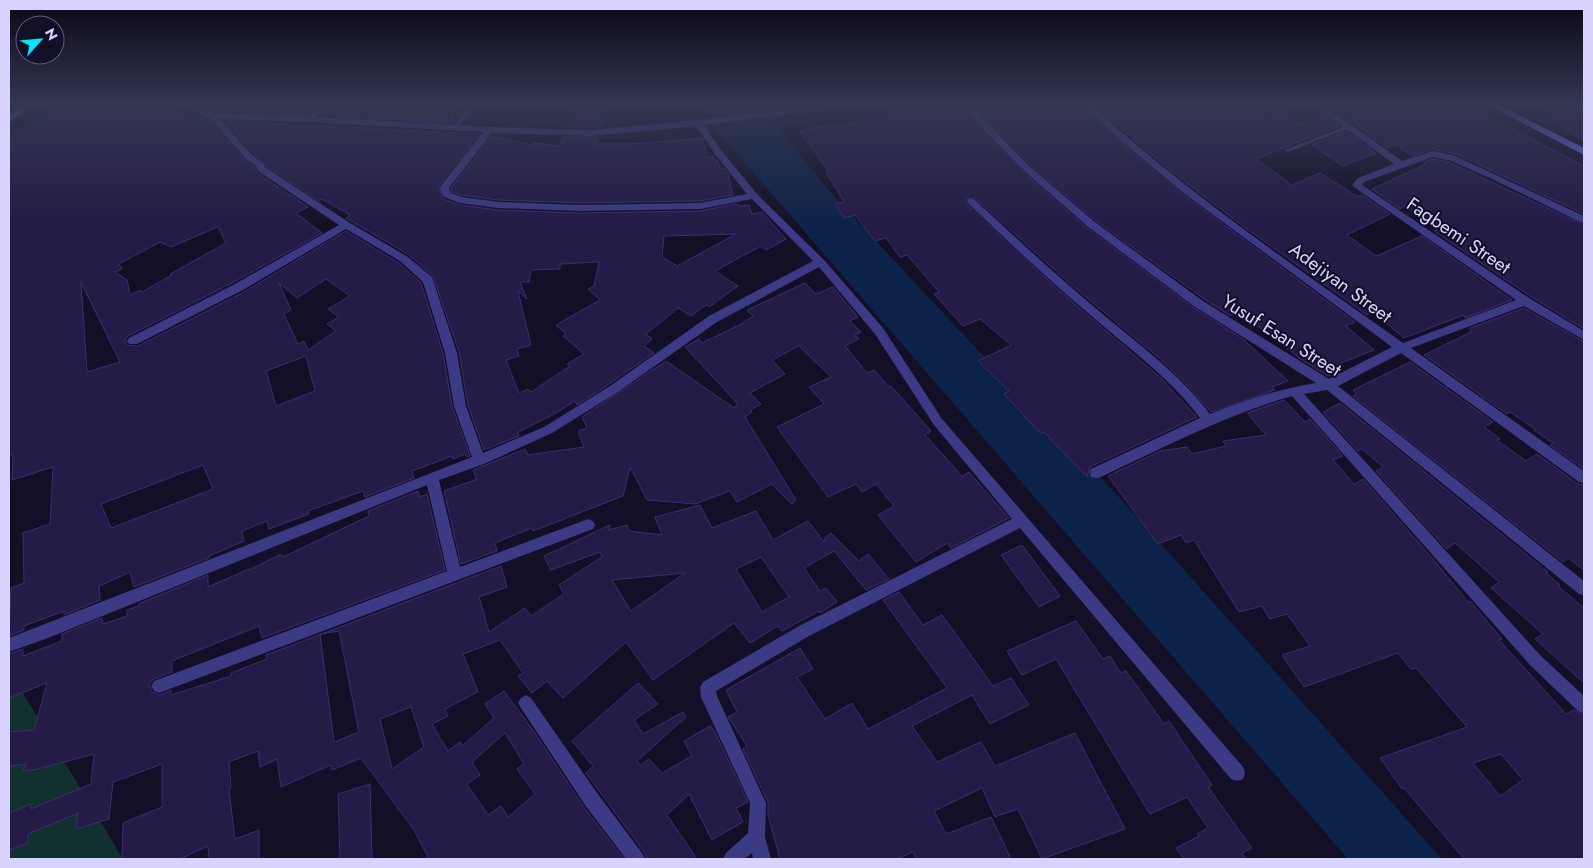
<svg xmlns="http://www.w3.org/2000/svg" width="1593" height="868" font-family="Jost,sans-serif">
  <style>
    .green { fill: #12302f }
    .water { fill: #0c2248 }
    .building { fill: #241b47; stroke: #3b2d73; fill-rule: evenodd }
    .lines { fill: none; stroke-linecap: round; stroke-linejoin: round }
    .lane { fill: #3d3a85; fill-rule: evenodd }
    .street { fill: #3d3a85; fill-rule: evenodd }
    .secondary { fill: #6f6bff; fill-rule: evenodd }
    .labels { text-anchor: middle; stroke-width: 4; stroke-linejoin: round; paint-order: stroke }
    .street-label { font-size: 19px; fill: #d9d4ff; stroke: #130f26 }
  </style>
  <rect width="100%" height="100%" fill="#130f26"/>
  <path class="green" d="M9,670L123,859H9Z"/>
  <path class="water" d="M703,104H759L826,187L959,330L1121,499L1442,859H1348L713,126Z"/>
  <path class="building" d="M57,104H135L154,106L211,122L245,160L254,166L257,173L308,207L296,213L322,233L234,282L128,336L125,340L127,345L138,346L244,292L346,231L399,263L421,283L443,353L452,406L470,456L467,457L465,454L453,459L452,456L412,471L414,478L365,497L363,491L308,511L309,514L269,529L267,521L242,531L244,541L209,556V558L134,587L130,572L99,586L100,600L64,615V611L24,626V630L9,636L11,588L24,583L23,533L50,524L53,467L12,480L13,454L9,456V140L20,128H29ZM218,227L226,243L170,274L172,275L142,292L140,290L130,295L127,280L115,272L122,269L119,264L160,242L171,247ZM326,279L350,296L328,309L339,317L327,324L336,331L308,350L304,341L298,344L284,314L291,310L279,283L297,298ZM81,282L120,362L87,372ZM306,356L315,391L276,406L266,371ZM203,465L213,489L111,528L101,504Z
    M225,104H315L306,114L220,111Z
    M329,104H454L452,123L320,115Z
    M927,104H963L978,126L1021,170L1086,227L1194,308L1243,339L1288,381L1272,387L1275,390L1211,412L1186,384L1159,358L1068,282L975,198H967V204L998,234L1061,292L1162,379L1197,417L1090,467L1087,477L1044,432L1041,434L1004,394L1009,391L978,361L1011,345L980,319L963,326L934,294L939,292L907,255L900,257L886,238L875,241L855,215L844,218L835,204L844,202L826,172L828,171L800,131L827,125L828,127L867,121L865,118L893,114L891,111L928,106Z
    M976,104H1079L1132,152L1184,195L1355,322L1346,326L1374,350L1336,365L1342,369L1328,376L1302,360L1237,310L1231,316L1204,299L1096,221L1029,164L986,120Z
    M1093,104H1270L1299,124L1324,115L1339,126L1256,159L1292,185L1320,173L1358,197L1362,195L1390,214L1347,235L1376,256L1422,236L1512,300L1465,318L1464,315L1404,338L1373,312L1367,315L1244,227L1166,167Z
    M1328,104H1466L1584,166V214L1456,154L1433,149L1412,156L1396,145L1388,148Z
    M1534,104H1574L1584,110V141L1546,118L1553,115Z
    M573,108L607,109L601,127H567Z
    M224,121L479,134L438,187L443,199L460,205L498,210L579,213L700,211L735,204L741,206L749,205L752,214L762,212L786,239L766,250L761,246L715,271L738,286L709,307L706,305L691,316L678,308L646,334L652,339L644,346L654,353L609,384L577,405L575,401L554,414L518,432L519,436L484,450L468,406L459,352L433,276L409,255L346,218L350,215L322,199L319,201L266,166ZM736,234L677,266L662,257L664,236ZM599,262L594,286L588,289L600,300L556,325L566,334L563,336L584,354L567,364L570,366L531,392L528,389L519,393L506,360L519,356L517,349L531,345L518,291L527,299L520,282H529L531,270L560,269V264Z
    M1346,131L1376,153L1343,166L1312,145Z
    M492,136L531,145L533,143L560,146L563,137H598L596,144H632L702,138L708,157H713V160H717L720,168H724L728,173L733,195L700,201L579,203L498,200L462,195L452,192L451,188Z
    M1433,159L1448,162L1584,225V329L1530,296L1434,231L1440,229L1405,206L1400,209L1372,189L1426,164L1423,162Z
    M805,283L816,294L833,287L858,317L850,321L861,332L854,335L859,339L845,346L867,373L874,370L889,387L891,386L931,431L925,435L962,476L969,472L1009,518L951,548L947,543L916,562L878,515L894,506L876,484L862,492L856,484L828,497L777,427L824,404L809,387L831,377L799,346L772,360L785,374L750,393L761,404L751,410L752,412L745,417L796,500L792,504L772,484L737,502L730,491L695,504L647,500L630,467L623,496L533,531L532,528L495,543L497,551L461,564L444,491L477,479L473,470L525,449L528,455L584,447L578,431L587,428L582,417L666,361L734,408L738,404L685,347L699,339L702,343L741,324L753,316L747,310Z
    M1524,308L1584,342V469L1550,445L1553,443L1534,430L1535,429L1510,412L1507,414L1424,355L1471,332L1470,328Z
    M1410,362L1493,422L1484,427L1500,439L1497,440L1526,461L1537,454L1578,484L1584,485V570L1568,558L1563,562L1353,396L1357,394L1353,390Z
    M1284,400L1305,422L1310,419L1343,456L1333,460L1354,484L1363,479L1433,559L1468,602L1470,601L1502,639L1499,640L1566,714L1574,710L1584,716V859H1464L1404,788L1402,789L1380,758L1467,727L1416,668L1411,669L1398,653L1304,687L1282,655L1310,646L1287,614L1270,619L1262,606L1239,612L1194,540L1186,543L1181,535L1158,544L1108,476L1160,451L1187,447L1192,454L1226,446L1223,441L1266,435L1247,413ZM1501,754L1523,780L1500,796L1473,763Z
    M1340,403L1548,572L1546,573L1560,585L1558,586L1584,608V683L1535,639L1543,634L1491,588L1499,582L1455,543L1447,549L1443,545L1376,471L1383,467L1362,449L1358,451L1323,412Z
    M418,491L420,497L427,494L445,570L262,638L259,626L172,661V672L152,680L149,685L152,692L160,695L171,690V695L231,676V673L267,659L266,655L501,566L507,587L479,597L489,632L525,608L531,616L564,594L559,585L602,557L600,552L551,570L544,556L610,525L609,530L627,525L629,531L662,535L655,517L700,505L712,528L756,511L773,540L808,521L824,542L826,541L824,539L831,533L859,561L868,554L889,579L866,590L834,551L804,568L820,591L826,588L837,602L820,613L819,611L782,631L778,626L750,643L734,623L653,680L626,642L563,698L547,681L532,693L518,676L523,673L500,640L463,654L478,692L445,709L448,716L432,724L448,751L460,742L462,746L494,718L485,704L504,691L535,733L583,806L624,859H429L414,830L361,758L332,770L331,765L281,787L277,759L260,767L258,751L229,762L231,788L229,789L235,839L259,830V859H209L208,846L180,859H122L123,823L162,807V764L113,782L109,819L76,829L78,813L28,834V843L9,850V813L31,804V809L91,784L94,754L38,769L23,771L26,764L9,766V732L34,730L47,683L9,698V654L23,649V656L62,641V634L102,618L103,624L127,616V610L139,606L138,604L208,575V587L249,569V570L281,554L283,557L369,516L368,511ZM761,557L789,597L762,612L736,569ZM685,573L631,611L612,580ZM339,631L359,732L334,742L320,634ZM411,707L424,747L392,769L380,719ZM505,733L524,764L517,769L535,794L508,817L501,806L488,815L467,784L480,775L472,762Z
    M1022,545L1060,596L1039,607L1001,555Z
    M899,592L923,625L942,615L993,686L1011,678L1029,705L990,724L972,695L912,726L937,762L981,742L995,766L1075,733L1125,829L1042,859L1018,809L995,817L982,788L934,811L946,834L991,817L1011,859H916L913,852L897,859H780L768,815V802L743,749L747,746L728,717L737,712L726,690L800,648L813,669L797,677L825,719L852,703L868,729L947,688L883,600Z
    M1076,621L1103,659L1110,656L1121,673L1126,671L1164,724L1169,721L1212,785L1208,787L1252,848L1242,853L1246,859H1184L1176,848L1199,836L1197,834L1208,828L1187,797L1150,814L1056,659L1022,675L1007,651Z
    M638,683L658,704L634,720L643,734L683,712L686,717L637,761L640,765L649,759L662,773L692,756L684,741L710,726L715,732L748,802L736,808L743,822L712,840L689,794L667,815L697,859H647L644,852L586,773L593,766L572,741Z
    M370,784L372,859H340L338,794Z"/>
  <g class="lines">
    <path class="lane" d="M470,104H476L458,128H454L453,127Z
      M1348,125L1351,127L1350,128L1290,151L1288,152L1285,150Z"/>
    <path class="street" d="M175,104C190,104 201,106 215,113L307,116L318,104H327L316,117L489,127L592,130L698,120L822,104H847L843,107L704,125L721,150L757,194L824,260L883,328L942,419L1243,767L1245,773L1243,779L1237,781L1231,779L1020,528L809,636L716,691L717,696L766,803L765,837L771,859H753L752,853L744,859H723L726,853L748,833L750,803L701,697L700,687L703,682L799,626L1012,519L934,425L875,334L819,267L717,322L618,392L552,433L484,464L439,480L460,567L588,519L593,521L595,525L593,529L159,693L154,691L151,686L154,681L447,571L427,485L48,638L9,652V638L472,457L454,406L445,353L423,282L400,261L346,229L243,290L137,344H129L127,341L129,338L235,284L339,225L258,171L255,165L246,159L210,118L197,111ZM220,119L309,122L483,132L439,188L444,197L460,203L498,208L579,211L700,209L752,199L813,261L709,316L610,386L544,427L483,453L466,406L457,353L432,277L408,257L350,223L265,167L262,162L252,155ZM696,126L715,154L747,194L700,203L579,205L498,202L462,197L451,193L449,188L492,133L592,136Z
      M965,104H974L985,121L1028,165L1095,222L1203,301L1329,379L1392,347L1185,194L1133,151L1081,104H1090C1187,193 1296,267 1403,343L1516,300L1354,187L1352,185L1358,178L1394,164L1312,104H1322L1402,161L1433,151L1455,156L1584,216V223L1580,222L1488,177L1449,160L1433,157L1364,182L1362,185L1529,298L1584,331V340L1524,306L1411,348L1584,471V483L1579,482L1401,353L1338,386L1584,581V595L1579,594L1327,390L1304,394L1540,655L1584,696V714L1578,711L1530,665L1292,396C1224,416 1164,447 1101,477L1096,478L1091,477L1090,473L1091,469L1200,418C1171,379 1132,351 1095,319C1051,282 1009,243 968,203V199H974C1015,237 1056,275 1099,311C1138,344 1179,373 1210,414C1245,400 1279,389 1316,383L1195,307L1087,226L1022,169L979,125Z
      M1579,104H1584V108Z
      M526,695L531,698L597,793L642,853L645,859H626L585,805L521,708L518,703L521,698Z"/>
    <path class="secondary" d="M22,104H32L9,122V115Z
      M1486,104H1497L1584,148V155Z"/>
  </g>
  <linearGradient id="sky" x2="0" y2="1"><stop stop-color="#0a0815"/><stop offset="0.46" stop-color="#333752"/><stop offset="1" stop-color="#333752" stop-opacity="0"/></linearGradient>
  <rect width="1593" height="226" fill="url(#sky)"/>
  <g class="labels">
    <g class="street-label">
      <text transform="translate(1459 235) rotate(34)" y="7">Fagbemi Street</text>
      <text transform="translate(1341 282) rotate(36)" y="7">Adejiyan Street</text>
      <text transform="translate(1282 335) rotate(32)" y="7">Yusuf Esan Street</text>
    </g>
  </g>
  <rect width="1593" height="868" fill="none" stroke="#d9d4ff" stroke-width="20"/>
  <g transform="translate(40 40) rotate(63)"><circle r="24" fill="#130f26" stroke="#625e7d"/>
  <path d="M0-4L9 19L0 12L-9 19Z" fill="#00e5ff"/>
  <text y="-8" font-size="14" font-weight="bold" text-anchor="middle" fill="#d9d4ff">N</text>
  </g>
</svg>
